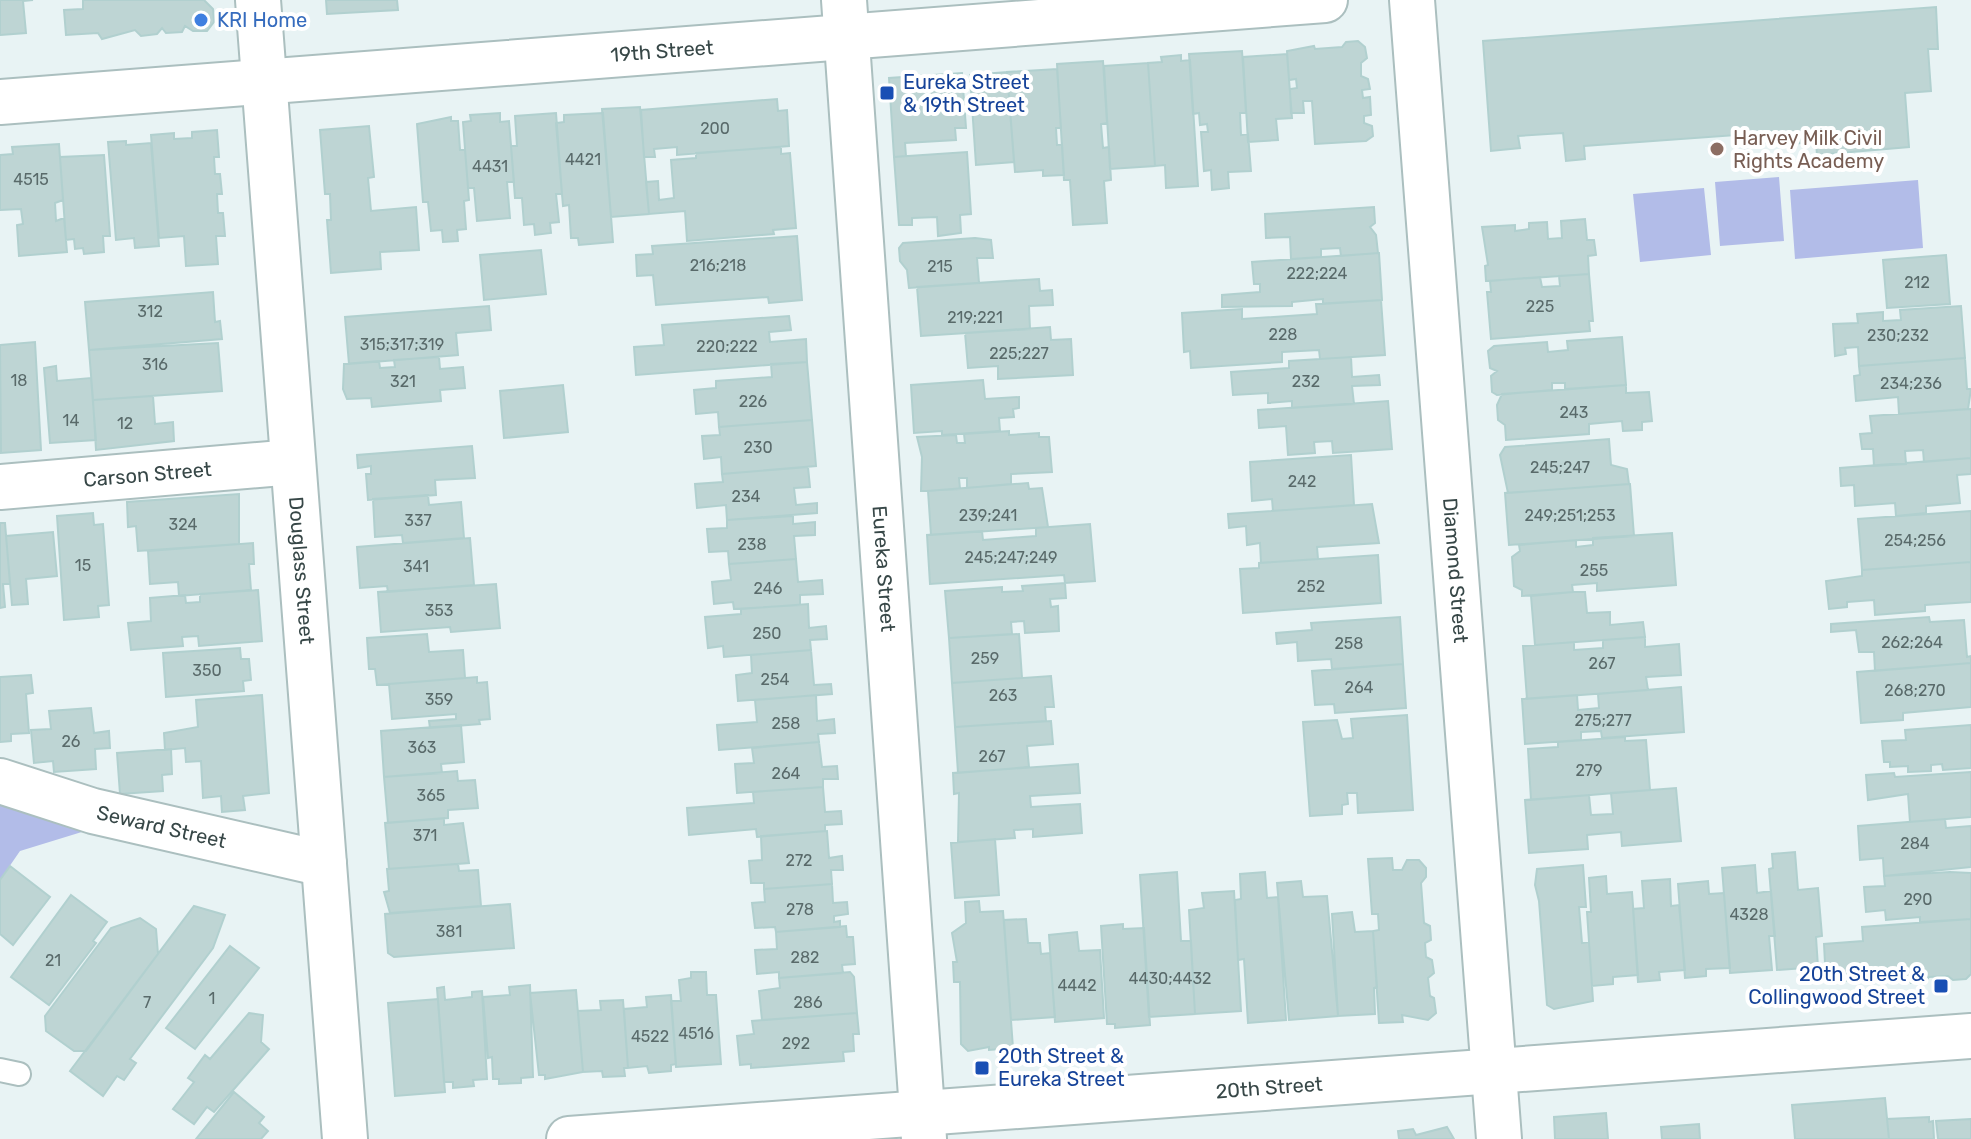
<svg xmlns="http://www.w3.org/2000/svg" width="1971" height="1139" font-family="Rubik,sans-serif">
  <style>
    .green { fill: #b2bce8 }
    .building { fill: #bed5d4; stroke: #b1d0cf; stroke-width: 2 }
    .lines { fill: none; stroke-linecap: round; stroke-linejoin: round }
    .lane-casing { stroke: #abbfbf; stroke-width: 26 }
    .street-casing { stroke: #abbfbf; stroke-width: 48 }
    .lane { stroke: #fff; stroke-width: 22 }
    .street { stroke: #fff; stroke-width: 44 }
    .shop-dot { fill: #3f7fe0; stroke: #fff; stroke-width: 3 }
    .transit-dot { fill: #1a4fb4; stroke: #fff; stroke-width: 3 }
    .education-dot { fill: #8d6e63; stroke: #fff; stroke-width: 3 }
    .labels { text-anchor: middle; stroke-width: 8; stroke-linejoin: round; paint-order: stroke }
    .number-label { font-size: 16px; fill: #596a6a }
    .shop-label { font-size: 20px; fill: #366cbe; stroke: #fff; text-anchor: start }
    .street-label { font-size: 20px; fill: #374747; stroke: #fff }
    .transit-label { font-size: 20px; fill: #164399; stroke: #fff; text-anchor: start }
    .education-label { font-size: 20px; fill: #785e54; stroke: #fff; text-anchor: start }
  </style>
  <rect width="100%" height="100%" fill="#e8f3f4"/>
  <path class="green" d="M1779,177L1784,241L1720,246L1715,182Z
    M1918,180L1923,248L1795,259L1790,190Z
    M1704,188L1711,255L1640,262L1633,194Z
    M0,781L85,831L20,851L0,880Z"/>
  <path class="building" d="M0,0H33L23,1L26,33L0,35Z
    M83,0H204L213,9L214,22L207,31H193L185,26L182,32L166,33L162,28L157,34L141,36L135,30L102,39L98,33L66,35L64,10L83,9Z
    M326,0H397L398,10L327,14Z
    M1936,7L1938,49H1928L1931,91L1905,93L1909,147L1817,155L1815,129L1803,130L1804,143L1784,144L1783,131L1766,132L1767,143L1751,144L1750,134L1584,146L1585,159L1566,161L1563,133L1518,136L1520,148L1491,151L1483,41Z
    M1358,41L1365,47L1367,58L1361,63V76L1368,79L1370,89L1362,90L1363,98L1370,97L1371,115L1364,116V123L1372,126L1373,136L1366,141L1315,144L1312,101H1303L1304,113H1291L1290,89L1297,88L1296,79L1289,80L1287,51L1314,46L1315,49L1342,47L1346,42Z
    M1242,51L1246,113H1240L1241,135L1248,134L1251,171L1228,172L1229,188L1212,190L1211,170L1204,171L1201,132H1208L1207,124L1200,125L1199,113L1193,114L1189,54Z
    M1287,54L1292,118L1276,119L1278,140L1248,142L1243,57Z
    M1181,55V61L1190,60L1198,186L1166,188L1165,165L1155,166L1148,63L1162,62L1161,57Z
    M1103,61L1107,123L1101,124L1103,148L1109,147L1111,180L1104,181L1107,223L1073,225L1070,180H1064L1057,64Z
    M1148,63L1155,166L1110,169L1104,66Z
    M1057,69L1061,128H1056L1057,145L1062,144L1064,175L1043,176V170L1015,172L1007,72Z
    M1007,72L1014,162L976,165L970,75Z
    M962,73L966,128H955L956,140L905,143L906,156L894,157L889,78Z
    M777,99L778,111L787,110L789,146L677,155V147L654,149L655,157H644L641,110Z
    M640,107L649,214L611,217L602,109Z
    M500,113V122L509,121L514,182H507L510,218L477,221L474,188H468L463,122L471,121L470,115Z
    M556,113L562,194H556L559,222L550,223L551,233L535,235L534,224L524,225L522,198H515L511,146H517L515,116Z
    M603,113L613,242L579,245L578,238H571L569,205L563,206L556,123L564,122V115Z
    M451,117V121H458L460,150H465L469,200L464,201L466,229L457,230L458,241L443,242L442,230L431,231L428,202H423L417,124Z
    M369,126L374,177L368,178L371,211L416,207L419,250L380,252L381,269L331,273L327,220H331L330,194H325L320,130Z
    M217,130L219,157H214L215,174H220L222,194H217L218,213H223L225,236H216L218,264L186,266L184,236L159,238L151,135L174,133V139L192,138V132Z
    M126,141V145L151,143L159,246L135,248L134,238L116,240L108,142Z
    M59,144L63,200L55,203L56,221L64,218L67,252L19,256L17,225L23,224L21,209L0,210V155L13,154L12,147Z
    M781,147V154L790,153L796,228L773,230L774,234L687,241L685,211L649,214L646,182L658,181L659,200L674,198L671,160L696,158V153Z
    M967,152L971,214L960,215L961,233L938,236L937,217L912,218V225H899L894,157Z
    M104,155L110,236H103L104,252L84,254L83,248L75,249L74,239L66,240L60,157Z
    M1374,207L1375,223L1370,227L1376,235L1378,253L1341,256L1340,248L1321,249V257L1291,259L1290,237L1266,238L1265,214Z
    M1585,219L1587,240H1594L1596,255L1588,256L1589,274L1486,281L1485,266L1488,265L1482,227L1515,225V231L1529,229V223L1547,222L1548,239L1562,238L1561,221Z
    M797,236L802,300L769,303L768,297L656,305L653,275L637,276L636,255L653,254L652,246Z
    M975,238L991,240L993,258H977L979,283L909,288L907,270L900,261L899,248L903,243Z
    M541,250L546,294L484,300L480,255Z
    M1379,253L1382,300L1323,304V299L1292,302V306L1222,307V295L1260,292V284H1254L1252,262Z
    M1946,255L1950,304L1887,308L1883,260Z
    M1589,274L1593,321H1589L1590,331L1491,339L1487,292H1491L1490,281L1540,277L1542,287L1560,286L1559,276Z
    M1039,279L1040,291L1052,290L1053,305L1029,306L1030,329L921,336L917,287Z
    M213,292L215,322L220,321L222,339L89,350L85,302Z
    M1381,300L1385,355L1320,359L1319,350L1282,352V362L1191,368L1190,351L1184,352L1182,313L1242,309V319L1317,314L1316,304Z
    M489,306L491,330L456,333L458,355L349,364L345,317Z
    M1961,306L1965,358L1859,366L1858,347L1845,348L1846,354L1835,356L1833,324L1858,323L1857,314L1883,312V321L1901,320L1900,310Z
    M789,316L791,330L769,332L770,342L806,339L807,362L636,375L634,347L664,345L662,325Z
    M1050,327L1051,340L1071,339L1073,375L998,379V366L968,368L965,333Z
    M1622,337L1626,385L1565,389V383H1552V390L1497,395L1492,392L1491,376L1497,371L1490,368L1488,351L1494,346L1547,342L1548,352L1568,350L1567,341Z
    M35,342L41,450L1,453L0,345Z
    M218,343L222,391L93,400L89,350Z
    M439,357L440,369L463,367L465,388L440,390L441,401L372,407L371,398L347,399L343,389L344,364L379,361L380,368L395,367L394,360Z
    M1351,357L1352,377L1379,375L1380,385L1352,386L1354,404L1292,408V401L1268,403V393L1233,395L1231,372L1289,368V361Z
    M1965,358L1967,389H1971L1968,409L1899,414L1898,397L1856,401L1854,376L1860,375L1859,366Z
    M807,362L812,420L719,427L718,412L696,414L694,390L716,388V381L772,377L771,364Z
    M56,366L57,381L91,378L96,440L50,443L44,368Z
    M983,380L985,399L1019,397V408L1013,409L1014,417L999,418L1000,431L942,435V431L914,433L911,385Z
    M563,385L568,432L504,438L500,391Z
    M1626,385V393L1649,392L1652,421L1642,422V430L1623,431L1622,421L1589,424V434L1506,440L1505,425L1498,420L1497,405L1502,394Z
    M153,396L155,424L173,422L174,441L96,450L93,400Z
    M1388,401L1392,449L1333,453L1332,441L1314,442L1315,453L1288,455L1286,426L1259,428L1258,410Z
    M1971,409V458L1924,462L1923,450L1905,451L1906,464L1874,466L1873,449H1862L1860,434L1872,433L1870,416Z
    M812,420L816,466L722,474L721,457L704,459L702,436L720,435L719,427Z
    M1009,431V435L1039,433V437H1049L1052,472L1011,474V484L967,488V478H959L960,489L921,491L922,457L917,437L956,435L957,443H965L964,434Z
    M1609,439L1611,465L1627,469L1629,484L1508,493L1500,455L1505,447Z
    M472,446L475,478L435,480L436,495L368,500L366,474H371V466L358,468L357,455Z
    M1351,455L1354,505L1273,511L1272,499L1252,501L1250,462Z
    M1971,458V474L1957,475L1960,503L1926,506V513L1896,516L1895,503L1855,506L1854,485L1841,486L1840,468Z
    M808,467L810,487L794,488L796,505L817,503V513L727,520L726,505L697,508L695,484L723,482L722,474Z
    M1028,483L1029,489L1042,488L1048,527L931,535L928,491Z
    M1630,484L1634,536L1509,545L1505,493Z
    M239,494V544L138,551L136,526L128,527L127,502Z
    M428,495L429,505L461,502L464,538L403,543L402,535L375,537L373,499Z
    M1372,504L1379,543L1317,547L1318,559L1261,563L1260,543L1247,545L1246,526L1229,528L1228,514Z
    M1971,511V562L1862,570L1858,519Z
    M93,513L94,525L103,524L109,605L98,606L99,617L64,620L57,516Z
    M793,516V524L815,522V535L794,536L796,559L729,564L728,551L709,552L707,529L727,528V520Z
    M0,523H5L10,584H3L5,607L0,608Z
    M1090,524L1095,581L1065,583L1064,575L930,584L927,535L982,531L983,540L1036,536V528Z
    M53,532L57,576L26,579L28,604L12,605L6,536Z
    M1672,533L1676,585L1597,591V583L1572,585L1573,592L1522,596V590L1514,586L1512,557L1520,551L1519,545L1576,540V547L1593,545V538Z
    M470,538L474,585L388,592L387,586L360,588L357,547Z
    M253,543L254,564H249L251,590L179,596L178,582L150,584L148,551Z
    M1378,555L1381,603L1243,613L1240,569L1259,568V563Z
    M796,559L798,582L822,580L823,594L800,595V605L734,609L733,602L714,604L712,582L731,580L729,564Z
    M1971,562V602L1925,605V611L1875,615L1874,600L1847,602V607L1829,609L1826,581L1862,576V570Z
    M1065,583L1066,598L1050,599L1051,607L1058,606L1059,631L1025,633L1024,621L1011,622L1012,634L949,638L945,591L1002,587V592L1023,591L1022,586Z
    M496,584L500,628L451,632L450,627L381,632L378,592Z
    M258,590L262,641L199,646L198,636L182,637L183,646L131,650L128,623L151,621L150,598L185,595L186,603L200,602V594Z
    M1573,592H1585L1587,613L1610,612V625L1643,622L1645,637L1535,645L1531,596Z
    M808,604L809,628L826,626L827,639L810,640L811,650L724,657L723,646L708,648L705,617L741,614V609Z
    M1400,617L1403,664L1332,669L1331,659L1298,661L1297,642L1277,644L1276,633L1312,630L1311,623Z
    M1929,617L1930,622L1964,620L1967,657L1971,656V663L1875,671L1874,652H1859L1856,630L1831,632V624Z
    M427,634L429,652L463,650L465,678L377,685L375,669H369L367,638Z
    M1019,634L1022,678L952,683L949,638Z
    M1645,637V647L1679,644L1681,675L1646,677L1648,690L1527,699L1523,646L1574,642V650L1603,648V640Z
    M240,648L241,659H249L251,680L243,681L244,691L166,697L163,653Z
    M811,650L814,685L831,684L832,694L738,701L736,675L752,673L751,655Z
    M1971,663V707L1903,713V720L1861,723L1857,672Z
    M1403,664L1406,708L1335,713L1334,704L1315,705L1312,671Z
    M31,675L33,693L26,694L29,733L11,734V741L0,742V677Z
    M1051,676L1054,707H1045L1046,721L955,727L952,683Z
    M477,677V683L487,682L490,719L479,720L480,724L430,728L429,721L456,719V714L392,719L389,684Z
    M1681,687L1684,732L1602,738L1601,731L1581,732V740L1525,744L1522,699L1577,695L1578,710L1599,708L1598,694Z
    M262,695L269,793L243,796L245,810L222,812L221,796L203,798L201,761L186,762L185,748L165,750L164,733L198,727L196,700Z
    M816,695L817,721L834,719L835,733L818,734L819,742L719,750L717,725L757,722L755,700Z
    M91,708L94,733L109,731L110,748L95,749L96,769L54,772L53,761L34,763L31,730L51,729L49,711Z
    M1407,715L1413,810L1358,813L1357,793H1347L1348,804L1342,805V814L1310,816L1303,722L1337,720L1342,739L1353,738L1351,719Z
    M1051,721L1053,744L1027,746L1029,767L958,773L955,727Z
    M461,725L464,762L441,764L442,773L384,777L381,731Z
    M1971,725V768L1943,770L1942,764L1931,765V771L1908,772V766L1890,767V762H1884L1882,741L1906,740L1905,730Z
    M1625,737V741L1646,740L1650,790L1531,800L1528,749L1558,747V742Z
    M819,742L822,767L837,766L838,779H823V787L737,793L735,764L754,763L752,748Z
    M171,749L172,774L162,775L163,791L120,794L117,753Z
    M1078,764L1080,793L1030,796L1031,807L1080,804L1082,833L1033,837V829L1014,830L1015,838L958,842L959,793L954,794L953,773Z
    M457,771L458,781L475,780L478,808L448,810V818L388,823L384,777Z
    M1971,772V817L1910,822L1908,794L1868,800L1866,775L1894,773L1895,777Z
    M823,787L825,812L841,811L842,824L825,825V831L757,837L756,829L689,835L687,808L754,803L753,792Z
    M1676,788L1681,841L1622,846L1621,832L1587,835L1588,849L1529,853L1525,800L1589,795L1591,815L1613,814L1611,793Z
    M444,818V825L463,823L469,863L389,869L385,823Z
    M1945,819L1946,828L1971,826V867L1884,876L1883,858L1860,860L1858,826Z
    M827,831L829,858L842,856L843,870H831L832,884L764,889V883H751L749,861L762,860L761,836Z
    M995,839L999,895L955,898L951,843Z
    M1795,852L1798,890L1818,888L1822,936L1816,937L1818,967L1777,970L1769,869L1773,868L1772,854Z
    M1392,858L1393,870H1402L1407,860H1419L1426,868V877L1421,883L1424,923L1430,926L1431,940L1425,943L1426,957L1432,960L1434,973L1428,978L1430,996L1434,998L1436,1013L1428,1020L1402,1015L1403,1022L1379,1023L1373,931L1379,930L1378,914H1372L1368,859Z
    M458,864L459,871L478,870L481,906L390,913L384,892L389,891L387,869Z
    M1583,865L1586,907H1579L1582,943L1589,942L1593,1001L1554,1009L1547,1005L1539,901L1535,885L1537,869Z
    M1755,865L1757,893L1771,891L1775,936H1769L1772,970L1730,973L1722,868Z
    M10,866L50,897L13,945L0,934V880Z
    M1177,872L1181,941H1191L1195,1014L1149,1017L1140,875Z
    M1265,872L1267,898L1278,897L1286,1020L1248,1023L1244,959L1238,960L1235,900L1241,899L1240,874Z
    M1950,872L1971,873V919L1920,922V917L1886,920L1885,910L1866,912L1864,887L1885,886L1884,876Z
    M1606,876L1607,894L1632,892L1638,975L1613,977V984L1592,986L1587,912H1591L1589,878Z
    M1670,879L1671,906L1679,905L1685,970L1659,972L1660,980L1638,982L1633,909L1644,908L1642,881Z
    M1301,881L1303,897L1327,896L1338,1016L1289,1020L1277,883Z
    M1708,881L1709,894L1724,893L1730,968L1706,969V976L1685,978L1678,884Z
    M832,884L833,903L847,902L848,914L834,916V922L840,921V927L776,932L775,927L755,928L752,903L765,902L764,889Z
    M1234,891L1241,1011L1195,1014L1189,910L1204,908L1202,893Z
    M71,895L107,922L93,941L96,943L49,1005L11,977Z
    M979,901L980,912L1003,911L1013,1048L989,1050V1047L968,1051L961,1044L960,982H954L953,962H957L952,933L966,923L965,902Z
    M510,904L514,948L394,957L388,953L385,914Z
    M194,906L225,915L213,948L130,1059L136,1063L124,1080L117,1076L103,1096L70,1071Z
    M1352,912L1355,932L1373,931L1377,987L1374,988L1375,1014L1338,1016L1332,914Z
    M140,918L156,929L158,954L86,1051H74L46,1031L45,1016L111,928Z
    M1026,919L1028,943H1040L1041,954L1050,953L1055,1017L1011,1020L1004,920Z
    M1971,919V974L1966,979L1953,980L1948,976L1929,977L1925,982L1911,983L1907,977L1826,982L1824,944L1863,941L1862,927Z
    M1123,924V929L1144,928L1150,1025L1115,1028V1024H1107L1101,926Z
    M846,926L847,937H853L855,964L842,965L843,973L779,978V972L757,974L755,950L777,949L776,932Z
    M1077,932L1079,951L1100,950L1104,1018L1055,1022L1049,935Z
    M230,946L259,968L195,1049L166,1028Z
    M691,972H706L707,995H716L721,1064L676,1067L671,1001H681L679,980L691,978Z
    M850,972L854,977L857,1013L762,1020L759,991L780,988L779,978Z
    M530,985L533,1077L521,1078V1083L499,1084V1079H493L492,1057L488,1058L483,997L510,995L509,987Z
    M444,987L445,1000L472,997V992L482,991L487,1079L473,1080L474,1086L453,1088V1082H444L437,988Z
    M576,990L583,1072L545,1079V1075H539L530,993Z
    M671,995L676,1064L671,1065V1071L649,1073L647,1066L628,1068L624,1009L647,1007L646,997Z
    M438,999L445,1092L395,1096L388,1003Z
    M623,1000L628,1068H624L625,1076L603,1077L602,1071L583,1072L578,1011L601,1010L600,1001Z
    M249,1013L263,1015L261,1042L269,1049L214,1112L207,1107L194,1124L173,1109L194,1082L188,1078L205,1055L210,1059Z
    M857,1013L859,1034H853L854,1051L843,1052L844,1061L751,1068V1064L740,1065L737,1036L754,1034L752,1021Z
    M234,1092L264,1117L259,1123L268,1131L261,1139H196Z
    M1885,1098L1889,1139H1795L1792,1105Z
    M1606,1113L1608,1139H1555L1554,1117Z
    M1929,1117V1122L1933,1121L1934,1139H1889L1887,1119Z
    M1971,1119V1139H1938L1936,1121Z
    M1699,1124L1700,1139H1662L1661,1127Z
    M1447,1127L1454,1139H1399L1398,1131L1413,1129L1416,1135Z"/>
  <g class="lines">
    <defs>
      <path id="lane" d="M0,1070L19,1074"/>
      <g id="street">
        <path id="s1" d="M258,0L345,1139"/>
        <path id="s2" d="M844,0L924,1139"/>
        <path id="s3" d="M1412,0L1499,1139"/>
        <path id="s4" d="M0,102L1325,0"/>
        <path id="s5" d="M0,487L293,462"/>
        <path id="s6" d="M0,781L93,811L324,864"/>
        <path id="s7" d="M569,1139L1971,1036"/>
      </g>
    </defs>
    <use href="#lane" class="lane-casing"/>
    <use href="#street" class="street-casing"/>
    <use href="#lane" class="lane"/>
    <use href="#street" class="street"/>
  </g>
  <circle class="shop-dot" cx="201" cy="20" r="8"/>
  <g class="transit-dot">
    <rect x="879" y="85" width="16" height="16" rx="4"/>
    <rect x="1933" y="978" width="16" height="16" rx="4"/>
    <rect x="974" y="1060" width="16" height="16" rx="4"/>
  </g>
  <circle class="education-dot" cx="1717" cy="149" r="8"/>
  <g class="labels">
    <g class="number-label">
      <text x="715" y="134">200</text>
      <text x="583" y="165">4421</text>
      <text x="490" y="172">4431</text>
      <text x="31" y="185">4515</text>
      <text x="718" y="271">216;218</text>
      <text x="940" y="272">215</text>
      <text x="1317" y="279">222;224</text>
      <text x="1917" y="288">212</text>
      <text x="1540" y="312">225</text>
      <text x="150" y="317">312</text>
      <text x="975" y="323">219;221</text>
      <text x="1283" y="340">228</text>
      <text x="1898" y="341">230;232</text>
      <text x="402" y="350">315;317;319</text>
      <text x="727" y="352">220;222</text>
      <text x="1019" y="359">225;227</text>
      <text x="155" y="370">316</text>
      <text x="19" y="386">18</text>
      <text x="403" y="387">321</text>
      <text x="1306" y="387">232</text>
      <text x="1911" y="389">234;236</text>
      <text x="753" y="407">226</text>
      <text x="1574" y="418">243</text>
      <text x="71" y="426">14</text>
      <text x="125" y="429">12</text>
      <text x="758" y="453">230</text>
      <text x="1560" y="473">245;247</text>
      <text x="1302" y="487">242</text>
      <text x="746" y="502">234</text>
      <text x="988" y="521">239;241</text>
      <text x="1570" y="521">249;251;253</text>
      <text x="418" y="526">337</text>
      <text x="183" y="530">324</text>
      <text x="1915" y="546">254;256</text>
      <text x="752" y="550">238</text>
      <text x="1011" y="563">245;247;249</text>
      <text x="83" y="571">15</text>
      <text x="416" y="572">341</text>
      <text x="1594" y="576">255</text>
      <text x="1311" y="592">252</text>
      <text x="768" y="594">246</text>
      <text x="439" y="616">353</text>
      <text x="767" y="639">250</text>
      <text x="1912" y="648">262;264</text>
      <text x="1349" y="649">258</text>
      <text x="985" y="664">259</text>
      <text x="1602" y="669">267</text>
      <text x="207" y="676">350</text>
      <text x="775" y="685">254</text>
      <text x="1359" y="693">264</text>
      <text x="1915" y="696">268;270</text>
      <text x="1003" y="701">263</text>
      <text x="439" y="705">359</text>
      <text x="1603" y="726">275;277</text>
      <text x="786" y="729">258</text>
      <text x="71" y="747">26</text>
      <text x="422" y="753">363</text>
      <text x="992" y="762">267</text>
      <text x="1589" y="776">279</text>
      <text x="786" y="779">264</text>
      <text x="431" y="801">365</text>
      <text x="425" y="841">371</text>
      <text x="1915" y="849">284</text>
      <text x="799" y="866">272</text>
      <text x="1918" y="905">290</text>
      <text x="800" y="915">278</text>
      <text x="1749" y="920">4328</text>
      <text x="449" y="937">381</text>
      <text x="805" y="963">282</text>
      <text x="53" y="966">21</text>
      <text x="1170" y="984">4430;4432</text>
      <text x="1077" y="991">4442</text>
      <text x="212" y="1004">1</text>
      <text x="147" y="1008">7</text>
      <text x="808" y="1008">286</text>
      <text x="696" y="1039">4516</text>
      <text x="650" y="1042">4522</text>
      <text x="796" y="1049">292</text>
    </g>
    <g class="shop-label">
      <text x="217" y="27">KRI Home</text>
    </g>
    <g class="street-label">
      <text dy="7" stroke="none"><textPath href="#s4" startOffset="664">19th Street</textPath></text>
      <text dy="7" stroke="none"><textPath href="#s5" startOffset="148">Carson Street</textPath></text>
      <text dy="7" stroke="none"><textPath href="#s2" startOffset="570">Eureka Street</textPath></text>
      <text dy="7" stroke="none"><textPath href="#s3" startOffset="572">Diamond Street</textPath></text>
      <text dy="7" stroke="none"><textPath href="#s1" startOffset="572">Douglass Street</textPath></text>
      <text dy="7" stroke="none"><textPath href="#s6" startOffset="168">Seward Street</textPath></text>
      <text dy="7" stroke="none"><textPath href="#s7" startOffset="702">20th Street</textPath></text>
    </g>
    <g class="transit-label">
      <text x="903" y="89">Eureka Street<tspan x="903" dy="23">&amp; 19th Street</tspan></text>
      <text x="1925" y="981" text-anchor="end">20th Street &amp;<tspan x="1925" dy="23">Collingwood Street</tspan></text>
      <text x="998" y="1063">20th Street &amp;<tspan x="998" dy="23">Eureka Street</tspan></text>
    </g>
    <g class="education-label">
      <text x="1733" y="145">Harvey Milk Civil<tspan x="1733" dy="23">Rights Academy</tspan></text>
    </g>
  </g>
</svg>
